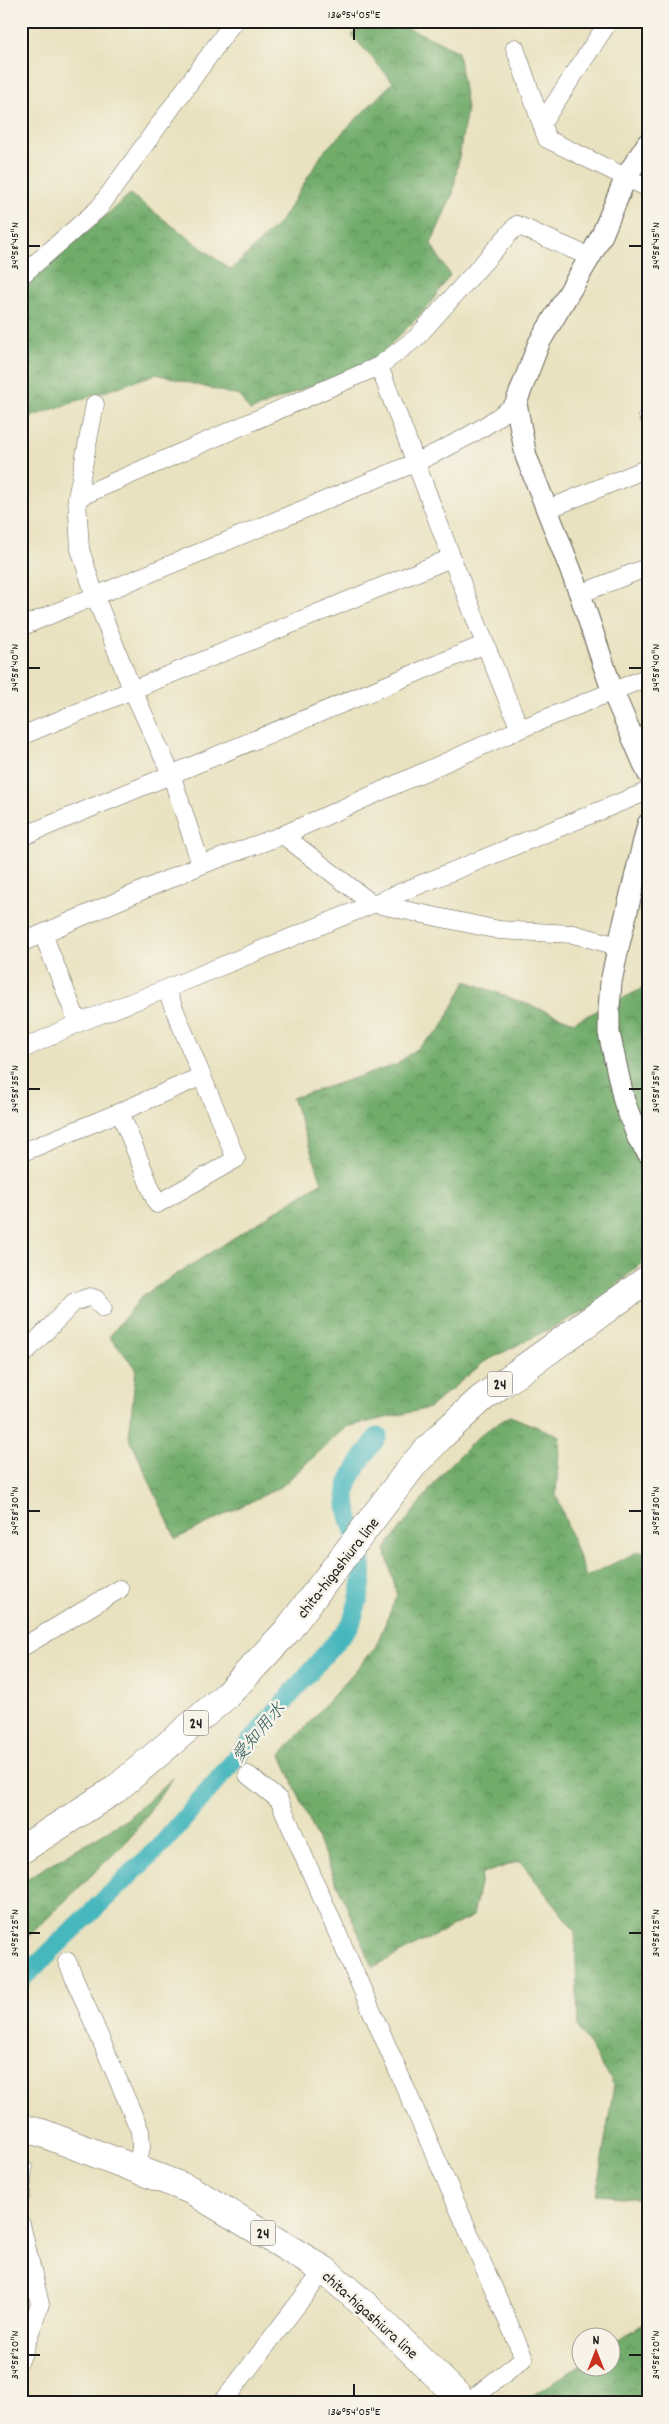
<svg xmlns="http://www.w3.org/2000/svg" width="669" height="2424" font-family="Dekko,'Klee One',sans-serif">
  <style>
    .forest { fill: url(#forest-crowns); stroke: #466444 }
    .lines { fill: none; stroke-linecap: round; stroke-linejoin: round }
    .canal { stroke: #47b7be; stroke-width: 19 }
    .minor-casing { stroke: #646155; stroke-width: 19 }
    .tertiary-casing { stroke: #646155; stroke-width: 23 }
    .primary-casing { stroke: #646155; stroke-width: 29 }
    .minor { stroke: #fff; stroke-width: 18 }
    .tertiary { stroke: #fff; stroke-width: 21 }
    .primary { stroke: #fff; stroke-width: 28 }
    .ticks { fill: none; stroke: #1c1c1c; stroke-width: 2 }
    .labels { text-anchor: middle; stroke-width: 5; stroke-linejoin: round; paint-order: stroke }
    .shield { fill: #f7f3e8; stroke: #5e5c59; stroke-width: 1 }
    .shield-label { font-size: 15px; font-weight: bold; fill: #1c1c1c }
    .street-label { font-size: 16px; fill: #1c1c1c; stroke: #f7f3e8 }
    .water-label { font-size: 18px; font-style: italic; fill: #2d5a5d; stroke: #f7f3e8 }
    .neatline { fill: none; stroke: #1c1c1c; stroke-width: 2 }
    .ticks-label { font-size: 12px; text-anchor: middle; fill: #1c1c1c }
  </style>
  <defs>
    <pattern id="forest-crowns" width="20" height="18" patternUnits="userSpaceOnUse" patternTransform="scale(1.25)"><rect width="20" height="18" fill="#71ac6b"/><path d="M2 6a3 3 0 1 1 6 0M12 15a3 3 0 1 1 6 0" fill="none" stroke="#5c8b57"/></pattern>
  </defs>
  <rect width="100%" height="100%" fill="#f7f3e8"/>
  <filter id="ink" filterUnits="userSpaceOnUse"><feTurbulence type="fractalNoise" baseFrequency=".02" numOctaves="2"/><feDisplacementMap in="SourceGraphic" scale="10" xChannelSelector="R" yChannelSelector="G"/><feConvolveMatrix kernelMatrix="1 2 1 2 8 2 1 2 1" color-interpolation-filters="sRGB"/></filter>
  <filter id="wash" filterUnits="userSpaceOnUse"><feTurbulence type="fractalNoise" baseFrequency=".0096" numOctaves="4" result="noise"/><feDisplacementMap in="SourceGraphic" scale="20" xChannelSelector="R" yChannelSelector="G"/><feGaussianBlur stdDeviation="1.12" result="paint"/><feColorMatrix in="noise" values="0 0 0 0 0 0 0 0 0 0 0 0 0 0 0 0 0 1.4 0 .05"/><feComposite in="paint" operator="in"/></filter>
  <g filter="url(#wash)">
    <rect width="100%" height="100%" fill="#e9e2c0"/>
    <path class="forest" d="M368,21C400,21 430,37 458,52L467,108L453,193L431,244L450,275L428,307L376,359L250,411L239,396L156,374L30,417L21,424V291L130,194L231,270L281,221L324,151L393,82L352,35Z
      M466,981L574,1022L648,986V1257L591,1308L484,1362L429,1408L346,1427L282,1486L176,1539L129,1437L136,1368L109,1337L142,1296L322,1182L292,1098L396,1065L441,1029Z
      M510,1416L560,1436L556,1494L586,1577L637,1552H648V2199L596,2195L614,2085L578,2027L575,1931L520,1861L482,1874L473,1916L373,1967L281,1755L375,1648L397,1595L385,1549L444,1471L481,1434Z
      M173,1778L129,1839L29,1936L21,1940V1882L127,1819Z
      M648,2321V2403H522L581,2364L582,2366H612V2344Z"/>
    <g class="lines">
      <path class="canal" d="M21,1980L165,1841L351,1624C358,1602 366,1579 361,1556C357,1534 341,1507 348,1485C354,1467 368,1451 378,1436"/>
    </g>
  </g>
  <g filter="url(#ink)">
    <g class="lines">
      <defs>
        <path id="minor" d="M515,48L547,139L648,188
          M542,123L609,21
          M21,276L99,208L234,21
          M379,366C426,487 469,610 520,729
          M648,415V416
          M77,498L95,404
          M546,510L648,468
          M580,594L648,567
          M21,627L417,462C452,445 486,429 516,403
          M21,736L451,558
          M283,835L371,903L499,930L573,934L618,946
          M21,837L483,645
          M201,865L171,774L132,689L95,596L80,549L77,498L379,366L416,338L517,225L590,257
          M43,934L78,1023
          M21,943L201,865L283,835L520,729L648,677
          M21,1050L78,1023L166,989L648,791
          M120,1112L202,1076
          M21,1153L120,1112L157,1204L236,1159L166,989
          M21,1357L74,1302L90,1297L96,1299L103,1308
          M21,1648L120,1589
          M248,1775L279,1800L524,2358L467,2403
          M67,1961L140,2131L141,2147L137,2169
          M21,2196L23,2168
          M21,2224L40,2304L21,2358
          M222,2403L324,2270"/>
        <path id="tertiary" d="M648,143L626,177L602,235L590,257L539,343L516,403L526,456L580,594L612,690L648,773
          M648,824L618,948L611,982L609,1009V1033L624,1101L638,1138L648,1153"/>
        <path id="primary" d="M21,1850L116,1789L227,1695L287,1631L414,1464L442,1435L481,1399L648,1279
          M21,2128L42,2133L191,2190L324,2270L365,2305L465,2403"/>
      </defs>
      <use href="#minor" class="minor-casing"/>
      <use href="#tertiary" class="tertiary-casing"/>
      <use href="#primary" class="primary-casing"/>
      <use href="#minor" class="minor"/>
      <use href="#tertiary" class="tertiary"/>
      <use href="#primary" class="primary"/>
    </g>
  </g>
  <path class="ticks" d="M354,28V40M28,246H40M629,246H642M28,668H40M629,668H642M28,1089H40M629,1089H642M28,1511H40M629,1511H642M28,1933H40M629,1933H642M28,2355H40M629,2355H642M354,2384V2396"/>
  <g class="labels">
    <g class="shield">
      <rect x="487.5" y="1371.5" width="25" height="25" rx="4"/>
      <rect x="183.5" y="1710.5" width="25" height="25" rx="4"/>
      <rect x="250.5" y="2220.5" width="25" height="25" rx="4"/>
    </g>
    <g class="shield-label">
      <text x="500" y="1389">24</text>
      <text x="196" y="1728">24</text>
      <text x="263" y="2238">24</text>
    </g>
    <g class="street-label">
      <text transform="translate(337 1567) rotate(-52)" y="6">chita-higashiura line</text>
      <text transform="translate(371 2314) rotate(42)" y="6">chita-higashiura line</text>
    </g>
    <g class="water-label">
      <text transform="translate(258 1732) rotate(-50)" y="6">愛知用水</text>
    </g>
  </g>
  <rect width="669" height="2424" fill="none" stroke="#f7f3e8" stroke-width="55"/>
  <g transform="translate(596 2352)"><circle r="24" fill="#f7f3e8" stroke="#9f9d96"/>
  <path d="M0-4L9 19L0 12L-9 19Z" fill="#c8321e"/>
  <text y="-8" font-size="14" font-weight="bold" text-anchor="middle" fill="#1c1c1c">N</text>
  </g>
  <rect x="28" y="28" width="614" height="2368" class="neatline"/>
  <g class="ticks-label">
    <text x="354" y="18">136°54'05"E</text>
    <text transform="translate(14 246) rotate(-90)" y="4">34°58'45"N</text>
    <text transform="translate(655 246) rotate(-90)" y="4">34°58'45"N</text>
    <text transform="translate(14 668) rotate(-90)" y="4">34°58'40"N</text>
    <text transform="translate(655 668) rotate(-90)" y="4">34°58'40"N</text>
    <text transform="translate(14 1089) rotate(-90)" y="4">34°58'35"N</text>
    <text transform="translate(655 1089) rotate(-90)" y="4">34°58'35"N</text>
    <text transform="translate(14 1511) rotate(-90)" y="4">34°58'30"N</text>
    <text transform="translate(655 1511) rotate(-90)" y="4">34°58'30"N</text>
    <text transform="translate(14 1933) rotate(-90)" y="4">34°58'25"N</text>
    <text transform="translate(655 1933) rotate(-90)" y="4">34°58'25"N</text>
    <text transform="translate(14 2355) rotate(-90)" y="4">34°58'20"N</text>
    <text transform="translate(655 2355) rotate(-90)" y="4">34°58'20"N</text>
    <text x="354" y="2415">136°54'05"E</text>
  </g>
</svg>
